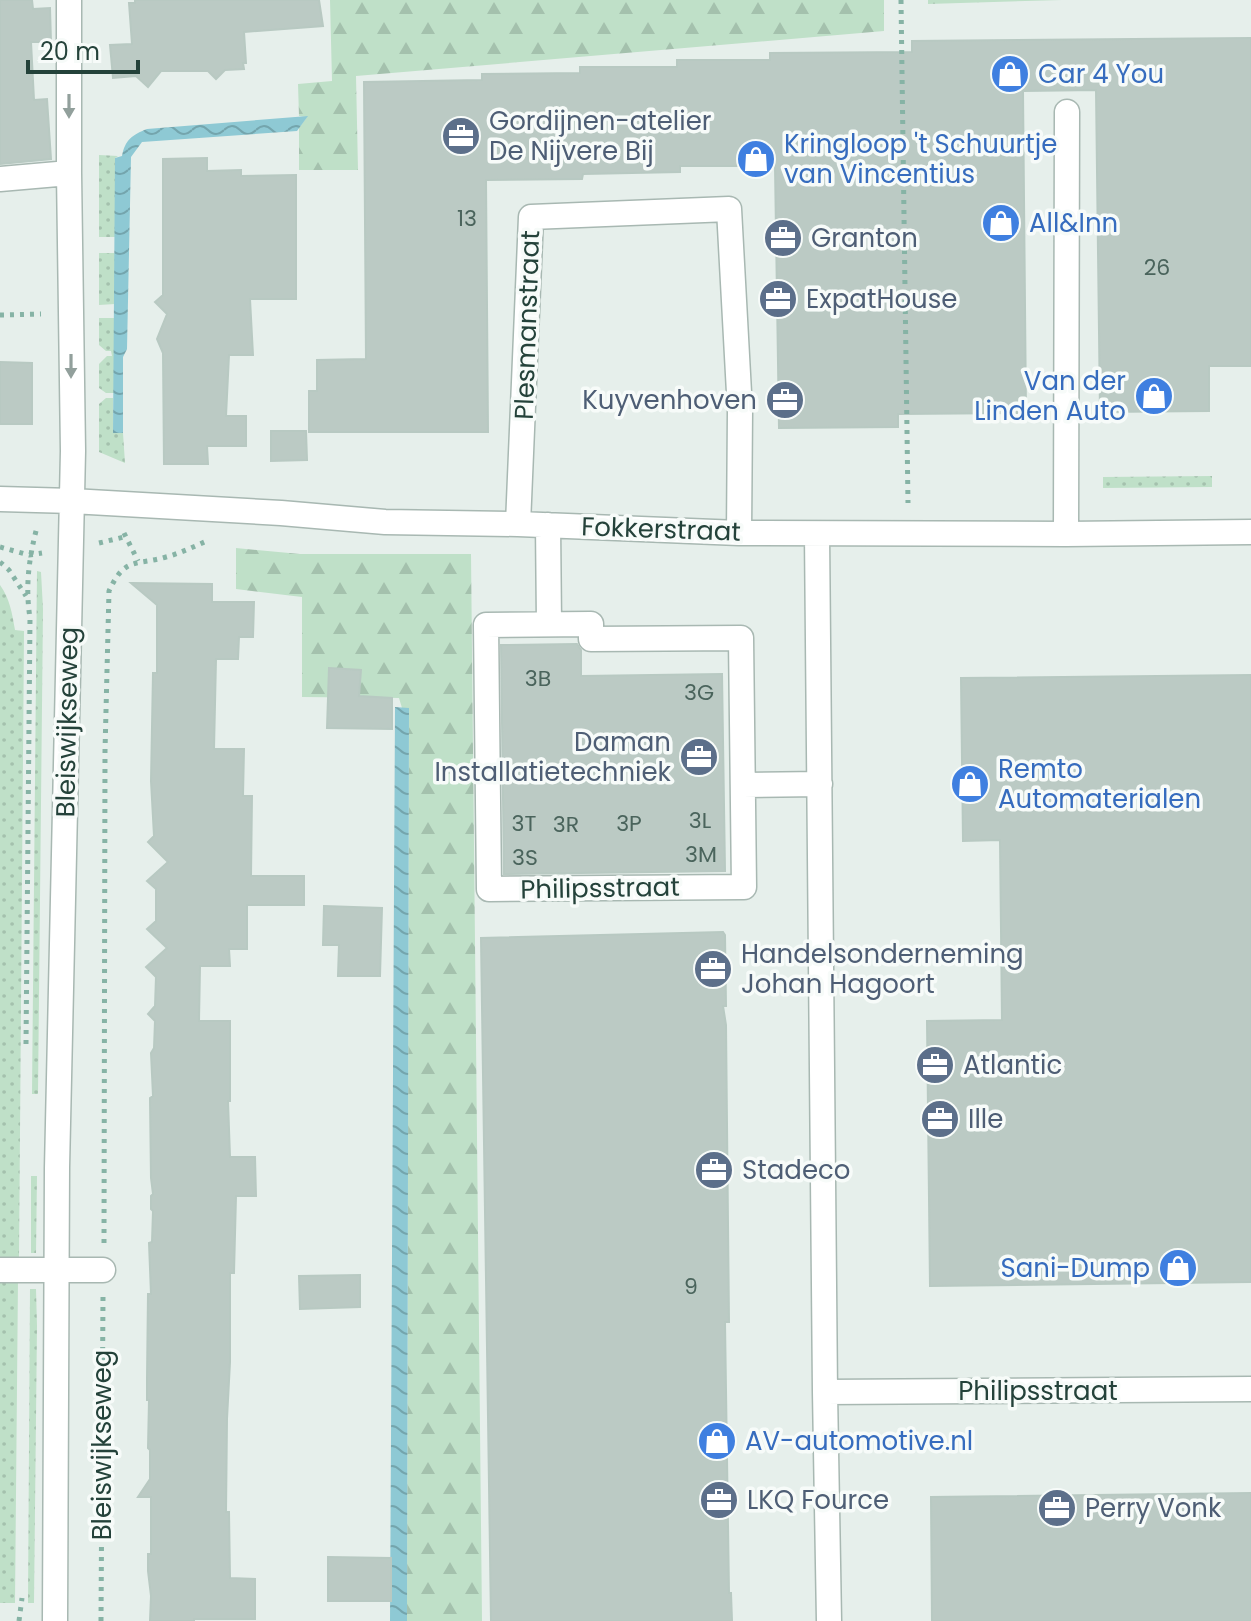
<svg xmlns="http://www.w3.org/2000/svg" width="1251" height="1621" font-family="Poppins,sans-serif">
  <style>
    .grass { fill: url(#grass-dots) }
    .forest { fill: url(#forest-firs) }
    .water { fill: url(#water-waves) }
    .building { fill: #bbcac4; stroke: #b8c9c2; stroke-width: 2 }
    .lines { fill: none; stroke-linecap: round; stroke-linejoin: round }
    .minor-casing { stroke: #a8b8b2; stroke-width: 27 }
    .path { stroke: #86b3a5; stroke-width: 5; stroke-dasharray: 4 6; stroke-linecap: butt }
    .minor { stroke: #fff; stroke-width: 24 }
    .oneway { fill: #92a09c }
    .labels { text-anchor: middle; stroke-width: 7; stroke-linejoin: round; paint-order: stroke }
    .number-label { font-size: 22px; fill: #4a645c }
    .shop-label { font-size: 26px; fill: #366cbe; stroke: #f7fbf9; text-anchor: start }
    .service-label { font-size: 26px; fill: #4e5e75; stroke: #f7fbf9; text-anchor: start }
    .street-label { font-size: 26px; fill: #24423a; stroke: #f7fbf9 }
  </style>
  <defs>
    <pattern id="grass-dots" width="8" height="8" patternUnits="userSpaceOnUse" patternTransform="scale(2)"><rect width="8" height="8" fill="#bfe0c8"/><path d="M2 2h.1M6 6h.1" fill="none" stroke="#a4c1ad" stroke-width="1.8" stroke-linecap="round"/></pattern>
    <pattern id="forest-firs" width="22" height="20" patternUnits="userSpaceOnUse" patternTransform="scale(2)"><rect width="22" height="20" fill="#bfe0c8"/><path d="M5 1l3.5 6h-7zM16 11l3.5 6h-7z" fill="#a4c1ad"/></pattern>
    <pattern id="water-waves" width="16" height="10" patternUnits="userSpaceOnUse" patternTransform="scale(2)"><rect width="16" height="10" fill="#8ec9d4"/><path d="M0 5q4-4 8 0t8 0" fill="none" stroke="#74a5ad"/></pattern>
  </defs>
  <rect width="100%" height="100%" fill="#e6efeb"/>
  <path class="grass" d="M99,155L118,156L115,158V237H99Z
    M99,253H115V304L99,305Z
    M99,318H114V393H106L99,388V364L107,356H112L111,351H106L99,345Z
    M106,398H113V432L123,433L125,463L99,452V404Z
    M1212,476V487L1103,488V477Z
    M37,571L41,572L43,609L38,1094H32Z
    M0,585C10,599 12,613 15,630L24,631L19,1258H0Z
    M31,1176H37L36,1253H31Z
    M0,1279H18L15,1603H0Z
    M30,1289H36L37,1326L34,1603H28Z"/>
  <path class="forest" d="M330,0H884V31L356,76L358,170H299V128L307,117L299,116L298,84L332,81Z
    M928,0H1062L928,4Z
    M236,548L300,554H471L482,1621H407L409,708H402L399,698L302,697V597L236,589Z"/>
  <path class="water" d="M308,116L297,131L142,142L131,157L127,349L123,357V433H113L115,158L122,156C125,140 132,135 147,129Z
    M395,707L409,708L407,1621H390Z"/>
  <path class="building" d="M0,0H32L33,9L50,8L51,42H31L34,100L47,99L51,159L0,164Z
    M135,0H319L323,26L244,32L246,63H243L244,69L225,70L216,79L208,71H161L148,87L136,76L113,78L110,45L132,44L129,3H135Z
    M1251,38V366H1209V411L1100,412L1096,90L1023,91L1026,413L898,414V427L779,428L775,166H680V172L583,174L582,179L486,180L488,432H309V391H317V360L366,359L364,82L482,80V74L580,73V67H677V60H770V53L912,52V41Z
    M207,158V171L241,170V176L296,175V299H250L253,355H229L226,416H246V446H207L208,464H164L163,353L157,339L167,314L155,302L163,295V159Z
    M0,362L32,363V424H0Z
    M271,431H306L307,460L271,461Z
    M131,583L212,584V602H254L253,637H239L238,659H216L214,749H244L243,796H252L251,876H304V905H247V949H229L230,966H200L199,1021H230V1101H228L230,1157H255L256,1196H236L234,1273H230V1362L227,1419L226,1512H229L230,1578L255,1579V1619H194V1621H150L151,1596L148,1571V1554H151V1497H138L150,1479V1450L148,1448L149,1400H147V1379L148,1294H151L149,1243L152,1242L153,1211L151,1209V1196L153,1194L151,1178L150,1098L153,1096L151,1053L154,1048L155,1021L148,1014L155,1006L156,977L146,967L167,948L147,929L156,921V889L147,881L168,862L148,842L154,836L151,781L153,673H157V605Z
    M577,644L581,650V676L722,674L725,871L504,874L501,645Z
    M329,668L361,670L359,696L392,698V729L327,728Z
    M1251,675V1282L930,1286L927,1021L1002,1020L1000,840L963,841L961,678Z
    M324,906L382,908L380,976H338L339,945H323Z
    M723,932L725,935L726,1006H723L726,1025L729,1322H725L729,1593H731L732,1621H491L481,938Z
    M360,1275V1307L300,1309L299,1276Z
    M1251,1493V1621H932L931,1497Z
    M328,1557L391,1558V1601H328Z"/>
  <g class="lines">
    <defs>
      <path id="minor" d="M0,179L69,173
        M0,499L72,501L281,513L385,522L518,524L739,533L1066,534L1251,532
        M518,524L531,217L729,209L740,411L739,533
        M548,525L549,624
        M817,534L825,1392L829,1621
        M1066,534L1067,112
        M591,624V639L741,638L744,887L489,889L486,625Z
        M743,785L820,784
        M0,1270H103
        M825,1392L1251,1389
        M55,1621L57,1168L73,451L69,173V0"/>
    </defs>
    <use href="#minor" class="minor-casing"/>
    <path class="path" d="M901,0L908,503
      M0,315L41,314
      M124,533L138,561
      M99,543L124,537
      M0,547L29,555L42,553
      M0,562L9,570L26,596
      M26,1044L30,618C25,586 29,558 37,527
      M104,1243L105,751L109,591C125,556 136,566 166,557C181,553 195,546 209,540
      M19,1621L22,1598
      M101,1621L103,1297"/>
    <use href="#minor" class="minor"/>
  </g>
  <defs><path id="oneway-solid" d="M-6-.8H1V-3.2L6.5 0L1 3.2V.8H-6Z" transform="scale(2)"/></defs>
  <g class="oneway">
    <use href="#oneway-solid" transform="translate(69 106) rotate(90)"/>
    <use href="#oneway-solid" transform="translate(71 366) rotate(90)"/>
  </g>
  <defs>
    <symbol id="shop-disc" viewBox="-11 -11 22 22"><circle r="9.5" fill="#3f7fe0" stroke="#f7fbf9"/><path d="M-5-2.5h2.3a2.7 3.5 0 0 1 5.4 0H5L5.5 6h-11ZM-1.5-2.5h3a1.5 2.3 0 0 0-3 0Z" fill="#fff"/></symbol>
    <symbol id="office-disc" viewBox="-11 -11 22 22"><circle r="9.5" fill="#5c6f8a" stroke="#f7fbf9"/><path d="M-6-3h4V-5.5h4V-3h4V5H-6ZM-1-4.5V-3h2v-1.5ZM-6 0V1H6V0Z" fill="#fff"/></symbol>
  </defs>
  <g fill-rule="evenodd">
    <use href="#shop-disc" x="988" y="52" width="44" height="44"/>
    <use href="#office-disc" x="439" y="114" width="44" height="44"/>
    <use href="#shop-disc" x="734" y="137" width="44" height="44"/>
    <use href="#shop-disc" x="979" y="201" width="44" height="44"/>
    <use href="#office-disc" x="761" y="216" width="44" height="44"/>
    <use href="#office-disc" x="756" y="277" width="44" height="44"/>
    <use href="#shop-disc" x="1132" y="374" width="44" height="44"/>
    <use href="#office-disc" x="763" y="378" width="44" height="44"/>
    <use href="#office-disc" x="677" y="735" width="44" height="44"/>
    <use href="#shop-disc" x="948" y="762" width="44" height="44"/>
    <use href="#office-disc" x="691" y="947" width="44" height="44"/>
    <use href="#office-disc" x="913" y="1043" width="44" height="44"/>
    <use href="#office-disc" x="918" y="1097" width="44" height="44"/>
    <use href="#office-disc" x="692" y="1148" width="44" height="44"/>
    <use href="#shop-disc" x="1156" y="1246" width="44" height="44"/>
    <use href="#shop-disc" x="695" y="1419" width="44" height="44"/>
    <use href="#office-disc" x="697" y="1478" width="44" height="44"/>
    <use href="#office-disc" x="1035" y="1486" width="44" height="44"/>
  </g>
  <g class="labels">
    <g class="number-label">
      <text x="467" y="226">13</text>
      <text x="1157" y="275">26</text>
      <text x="538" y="686">3B</text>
      <text x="699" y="700">3G</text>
      <text x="700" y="828">3L</text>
      <text x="524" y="831">3T</text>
      <text x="629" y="831">3P</text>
      <text x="566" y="832">3R</text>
      <text x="701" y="862">3M</text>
      <text x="525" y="865">3S</text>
      <text x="691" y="1294">9</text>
    </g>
    <g class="shop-label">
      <text x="1038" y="83">Car 4 You</text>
      <text x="784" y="153">Kringloop 't Schuurtje<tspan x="784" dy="30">van Vincentius</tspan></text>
      <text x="1029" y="232">All&amp;Inn</text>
      <text x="1126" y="390" text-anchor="end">Van der<tspan x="1126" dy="30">Linden Auto</tspan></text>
      <text x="998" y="778">Remto<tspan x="998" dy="30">Automaterialen</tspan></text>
      <text x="1150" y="1277" text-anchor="end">Sani-Dump</text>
      <text x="745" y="1450">AV-automotive.nl</text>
    </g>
    <g class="service-label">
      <text x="489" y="130">Gordijnen-atelier<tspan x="489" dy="30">De Nijvere Bij</tspan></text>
      <text x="811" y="247">Granton</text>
      <text x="806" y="308">ExpatHouse</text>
      <text x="757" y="409" text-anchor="end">Kuyvenhoven</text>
      <text x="671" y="751" text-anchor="end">Daman<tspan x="671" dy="30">Installatietechniek</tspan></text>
      <text x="741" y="963">Handelsonderneming<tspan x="741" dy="30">Johan Hagoort</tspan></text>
      <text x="963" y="1074">Atlantic</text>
      <text x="968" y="1128">Ille</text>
      <text x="742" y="1179">Stadeco</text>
      <text x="747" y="1509">LKQ Fource</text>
      <text x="1085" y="1517">Perry Vonk</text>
    </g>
    <g class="street-label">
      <text transform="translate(527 325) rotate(-88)" y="9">Plesmanstraat</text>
      <text transform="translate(661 529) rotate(2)" y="9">Fokkerstraat</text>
      <text transform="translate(67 722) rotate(-89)" y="9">Bleiswijkseweg</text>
      <text transform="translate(600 888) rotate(-1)" y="9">Philipsstraat</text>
      <text x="1038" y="1400">Philipsstraat</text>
      <text transform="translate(102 1445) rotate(-90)" y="9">Bleiswijkseweg</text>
    </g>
  </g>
  <path d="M28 60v12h110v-12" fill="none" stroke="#24423a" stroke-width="4"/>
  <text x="40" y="60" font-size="24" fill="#24423a" stroke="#f7fbf9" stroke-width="6" paint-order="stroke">20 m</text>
</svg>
